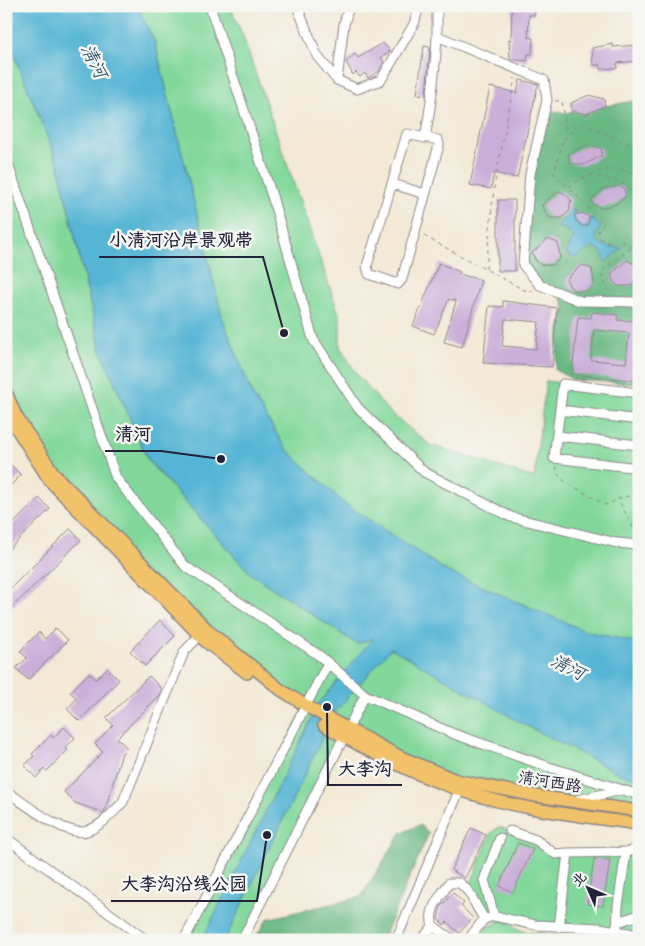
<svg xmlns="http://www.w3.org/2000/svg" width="645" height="946" font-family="Delius,'LXGW WenKai TC',sans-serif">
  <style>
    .green { fill: #82d89b; stroke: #527d6b }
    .forest { fill: #69b883; stroke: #466d5f }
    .water { fill: #56b5d5; stroke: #3c6c88 }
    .building { fill: #cbafd9; fill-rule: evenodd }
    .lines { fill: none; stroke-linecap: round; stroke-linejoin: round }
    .minor-casing { stroke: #8a8688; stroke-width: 11 }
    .major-casing { stroke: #8a8688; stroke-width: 14 }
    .path { stroke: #8a8688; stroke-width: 1; stroke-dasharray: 4 4; stroke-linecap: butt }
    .minor { stroke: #fff; stroke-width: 9 }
    .major { stroke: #f2c26a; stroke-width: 11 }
    .labels { text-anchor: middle; stroke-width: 5; stroke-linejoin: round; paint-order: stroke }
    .street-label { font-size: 16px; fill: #22223b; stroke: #f6f6f2 }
    .water-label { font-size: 18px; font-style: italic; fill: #345571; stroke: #f6f6f2 }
    .leader { fill: none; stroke: #22223b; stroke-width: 2 }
    .callout-dot { fill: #22223b; stroke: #f6f6f2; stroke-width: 2 }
    .callout-label { font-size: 18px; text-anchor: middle; font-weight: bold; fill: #22223b; stroke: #f6f6f2; stroke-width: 5; stroke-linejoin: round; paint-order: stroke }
  </style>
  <rect width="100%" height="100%" fill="#f6f6f2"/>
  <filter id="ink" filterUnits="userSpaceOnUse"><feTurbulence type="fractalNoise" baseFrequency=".02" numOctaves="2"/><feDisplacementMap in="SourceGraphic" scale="10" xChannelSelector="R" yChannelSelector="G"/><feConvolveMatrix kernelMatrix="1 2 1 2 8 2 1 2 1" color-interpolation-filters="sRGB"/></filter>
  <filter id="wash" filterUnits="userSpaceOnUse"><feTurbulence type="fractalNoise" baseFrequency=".0096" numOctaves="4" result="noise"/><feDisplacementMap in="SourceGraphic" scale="20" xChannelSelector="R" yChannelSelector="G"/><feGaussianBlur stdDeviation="1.12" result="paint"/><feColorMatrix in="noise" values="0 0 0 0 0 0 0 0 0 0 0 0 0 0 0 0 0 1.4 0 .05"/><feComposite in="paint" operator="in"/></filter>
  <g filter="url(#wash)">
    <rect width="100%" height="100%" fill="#f3e9d6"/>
    <path class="green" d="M137,6H230L242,34L340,317V347L358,376L390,413L430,445L534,478L546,381L639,393V643L585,631L448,572L345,504L286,449L253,396L223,320L155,43Z
      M6,35L58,163L101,351L148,461L250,573L357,644L374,637L622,775L639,778V811L456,780L348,730L242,940H184L302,712L300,707L209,638L53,478L6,378Z
      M499,827L536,840L556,854L639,849V935L484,919L468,891L491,833Z
      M504,920L522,931L567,937L565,940H478L487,927Z"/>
    <path class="forest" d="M639,100V384L574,380L555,370L559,334L565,307L559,293L540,285L523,265L530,174L544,110L567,113Z
      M420,825L429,833L382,940H254L267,919L361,897L401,833Z"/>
    <path class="water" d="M6,6H137L155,43L223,320L253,396L286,449L345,504L448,572L585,631L639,643V778L622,775L523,724L391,648L335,712L225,940H202L320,702L373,638L357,644L250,573L148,460L101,351L58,163L6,35Z
      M574,209L576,219L580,225L587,226L590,217L601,227C585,248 613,247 622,248L606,262L600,250L593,247L575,258L568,255L566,251L573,241L574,236L568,230L556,227Z"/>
    <g id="blocks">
      <path class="building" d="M512,6H535L534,15H529L528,37L533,38L532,54H528L527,61L510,59L509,39L511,40Z
        M383,43L390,51L381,58L384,62L378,72L368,78L365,73L360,77L356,72L353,75L346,62L355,54L358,58Z
        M613,44V47L639,45V61L617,63V68L600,69V65H593L592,48Z
        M424,46L430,47L426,95L417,94Z
        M520,80L538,84L517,178L494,173L491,189L470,185L490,87L517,93Z
        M589,95L604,99L605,106L586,114L572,111L571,103Z
        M586,145L601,148L602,155L584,165L570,163L568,155Z
        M619,186L624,188L626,196L616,204L601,208L592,203V199L603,189Z
        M558,191L564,193L573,202L570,201V210L562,218H550L546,214L542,205Z
        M498,200H515V271H498Z
        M582,213L590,217L587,226H582L577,222L574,215Z
        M639,218V240L632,236L631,231Z
        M548,239L558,243L560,258L553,265H541L536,261L532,253Z
        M627,260L636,265L639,279L631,286H619L614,283L611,274Z
        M439,263L460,272L459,274L481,280L462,347L444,342L456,301L449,299L434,334L413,326Z
        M582,265L592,269L594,284L587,291H575L570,287L566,279Z
        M503,301L557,308L552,367L483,363L489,306L503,307ZM505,319L539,322L536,349L502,346Z
        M592,312L618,315L617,320L639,321V381L572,374L578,317L591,318ZM594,330L629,333L626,363L591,360Z
        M10,464L21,475L6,490V468Z
        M39,498L50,509L6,552V531Z
        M70,529L81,540L6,613V589L10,586L11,588Z
        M160,620L175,636L145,666L130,651Z
        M56,628L68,640L28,680L16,668L27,658L20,651L39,632L45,639Z
        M107,668L119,680L79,721L67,709L77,698L70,692L89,673L96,679Z
        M149,676L162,689L160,695L117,738L127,748L122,753L104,813L75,803L64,792L103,752L95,744L113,725L106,718Z
        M64,727L75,738L65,748L68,750L47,771L44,769L36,778L24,766L34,756L32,754L51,735L53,738Z
        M471,828L486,835L465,878L451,870Z
        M518,843L533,849L513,892L499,886Z
        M594,859L610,860L603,906L587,904Z
        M453,893L464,903L461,906L473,918L459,933L447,922L444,925L438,919L441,906Z"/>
    </g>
  </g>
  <g filter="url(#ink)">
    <use href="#blocks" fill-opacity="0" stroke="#8a8688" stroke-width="1"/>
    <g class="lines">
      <defs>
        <path id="minor" d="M210,6L272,196L313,339L358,408L424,472L511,517L617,543L639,545
          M297,6L317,56L337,80L357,89L381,80L414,24L419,6
          M437,6V36L544,80L547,100L530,174L523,265L540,285L580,301L639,302
          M337,80L344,24L349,6
          M425,137L438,140L439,145L402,279L398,284L369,274L367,266L407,134L425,138V137C432,103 435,70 437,36
          M6,159L116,478L185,566L320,656L365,695L454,734L549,767L639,795
          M393,184L425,194
          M639,393L563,384L554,458L639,468
          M560,410L639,420
          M557,436L639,445
          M6,791C24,803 67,838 87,831C102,826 112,813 123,802L184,652L200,635
          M577,800L622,790
          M510,831L536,840L555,854L568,853
          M6,838L146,940
          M494,916L484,880L500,838
          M618,922L639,915
          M433,926C427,909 441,896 449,883H460L468,891L484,919
          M559,927L568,853L626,852
          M184,940L328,663
          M242,940L365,695
          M396,940L462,784
          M422,940L433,926L453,940
          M468,940L484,919L494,916L535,925L600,928L639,935
          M614,940L617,931L618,906L626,852L639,849"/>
        <path id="major" d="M6,392L16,416L55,475L211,633L281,690L313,710L401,757L456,780L536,796L639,811
          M6,412L50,481L206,642L247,673
          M324,725C364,749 407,771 451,787C511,809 576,815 639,824"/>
      </defs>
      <use href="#minor" class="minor-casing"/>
      <use href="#major" class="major-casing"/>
      <path class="path" d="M555,101H562L566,130L554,173L604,223L598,231L599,237L610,244L627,242L639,259
        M564,140L576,126L586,125L639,149
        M590,175L618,181L625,185L639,201
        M569,187C589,172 615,162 639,176
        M424,236L524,290L533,291
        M486,269L494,188L515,78
        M610,292L602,279L603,270L631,248L639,246
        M557,466L556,472L564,481L606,505L618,499
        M637,535L618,499L639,493"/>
      <use href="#minor" class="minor"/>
      <use href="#major" class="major"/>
    </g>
  </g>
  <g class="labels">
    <g class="street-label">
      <text transform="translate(550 781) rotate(9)" y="6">清河西路</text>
    </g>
    <g class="water-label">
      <text transform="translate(94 61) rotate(63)" y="6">清河</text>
      <text transform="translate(568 667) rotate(27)" y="6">清河</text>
    </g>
  </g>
  <path class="leader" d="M284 333L263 257H99M221 459L161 451H105M327 707L328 785H402M267 835L257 901H111"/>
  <g class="callout-dot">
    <circle cx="284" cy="333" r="5"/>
    <circle cx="221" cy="459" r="5"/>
    <circle cx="327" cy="707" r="5"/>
    <circle cx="267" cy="835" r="5"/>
  </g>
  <g class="callout-label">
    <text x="181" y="246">小清河沿岸景观带</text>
    <text x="133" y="440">清河</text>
    <text x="365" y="775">大李沟</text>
    <text x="184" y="890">大李沟沿线公园</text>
  </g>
  <rect width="645" height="946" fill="none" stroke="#f6f6f2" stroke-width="25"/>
  <g transform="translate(588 888) rotate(315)" stroke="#f6f6f2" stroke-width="4" paint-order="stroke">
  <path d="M0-4L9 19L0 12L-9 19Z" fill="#22223b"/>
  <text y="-8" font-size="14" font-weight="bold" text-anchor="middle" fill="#22223b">北</text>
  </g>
</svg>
